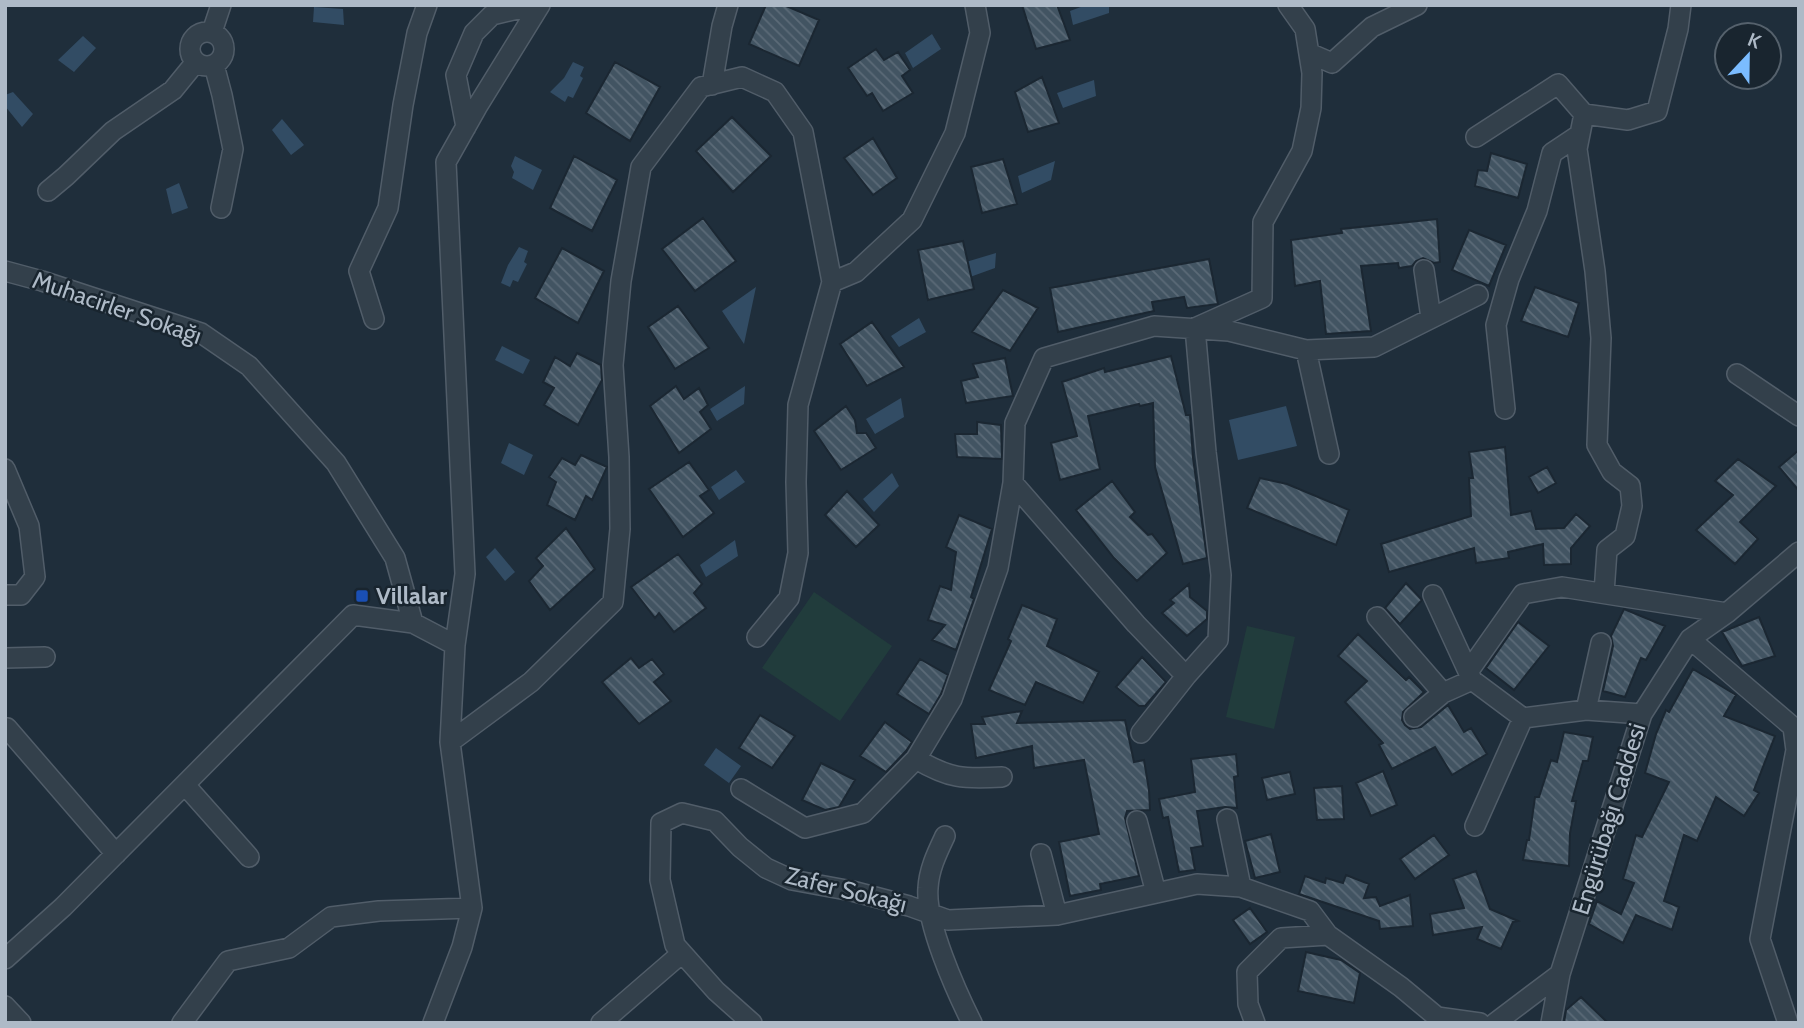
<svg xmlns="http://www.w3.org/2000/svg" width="1804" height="1028" font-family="Cabin,sans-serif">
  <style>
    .pitch { fill: #213c3c }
    .water { fill: #324c64 }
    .building { fill: url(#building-back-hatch); stroke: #1b2732; stroke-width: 2 }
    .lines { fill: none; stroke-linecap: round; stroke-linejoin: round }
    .minor-casing { stroke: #515d69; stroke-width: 22 }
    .minor { stroke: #33404b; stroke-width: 19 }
    .transit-dot { fill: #1a4fb4; stroke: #19252f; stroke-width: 2.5 }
    .labels { text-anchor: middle; stroke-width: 5; stroke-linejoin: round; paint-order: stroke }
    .street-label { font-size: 24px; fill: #aebac7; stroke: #19252f }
    .poi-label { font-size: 24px; font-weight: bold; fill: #aebac7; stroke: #19252f; text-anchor: start }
  </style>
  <defs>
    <pattern id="building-back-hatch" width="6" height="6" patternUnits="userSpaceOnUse" patternTransform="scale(1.75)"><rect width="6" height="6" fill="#425462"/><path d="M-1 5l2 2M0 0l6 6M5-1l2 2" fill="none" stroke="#5b6a77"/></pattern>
  </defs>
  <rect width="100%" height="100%" fill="#1f2e3b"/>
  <path class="pitch" d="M814,592L892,646L840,721L762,668Z
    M1247,626L1295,637L1274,729L1226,717Z"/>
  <path class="water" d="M1086,5H1109V13L1073,25L1070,11Z
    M314,7L343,9L344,25L313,22Z
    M932,34L941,49L913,68L905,53Z
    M83,36L96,48L74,72L58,60Z
    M573,62L584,67L580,76L583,78L573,98L568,96L565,102L550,92L564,78Z
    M1094,80L1096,96L1063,108L1057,93Z
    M13,92L33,114L22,127L5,106V95Z
    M282,119L304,145L291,155L272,130Z
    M515,156L542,170L533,190L512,178L514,172L511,166Z
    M1055,161L1051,180L1022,193L1018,176Z
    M179,183L188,208L172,214L166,189Z
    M519,247L528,251L524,262L527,264L518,282L513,280L510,287L501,283L508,265Z
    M996,253L995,268L970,277L966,262Z
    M756,287L744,344L722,311Z
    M919,318L926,332L899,347L891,336Z
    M502,346L530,360L523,374L495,360Z
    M745,386L744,404L717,421L710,409Z
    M901,398L904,417L875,434L866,419Z
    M1286,406L1297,446L1238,460L1229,420Z
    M509,443L533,455L524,475L501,463Z
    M736,470L745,482L719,500L711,487Z
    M892,473L899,486L874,512L863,499Z
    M735,540L738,556L706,577L700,565Z
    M495,548L515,572L505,581L486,557Z
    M716,748L741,766L729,783L704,765Z"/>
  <path class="building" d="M766,5H784L819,20L799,66L749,44Z
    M1022,5H1057L1070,40L1036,49Z
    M876,49L884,60L898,52L910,70L902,76L913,93L883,111L872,93L867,96L848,68Z
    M615,62L660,87L630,141L586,113Z
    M1042,77L1059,123L1028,132L1015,92Z
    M732,117L771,156L733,192L696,151Z
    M873,138L897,178L873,195L844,158Z
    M1491,153L1527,164L1518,198L1475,186L1478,170L1487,171Z
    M574,156L617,180L592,231L550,208Z
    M1003,159L1017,204L982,213L971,167Z
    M703,218L736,261L695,291L662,249Z
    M1437,219L1440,262L1434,263L1423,258L1416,261L1412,266L1399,268L1398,263L1361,266L1371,331L1326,334L1320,281L1295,286L1291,240L1342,233L1341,229Z
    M1469,230L1506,245L1489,286L1452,270Z
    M963,241L974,289L928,300L918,250Z
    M562,248L604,271L578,323L535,298Z
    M1209,259L1218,304L1187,308L1184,297L1152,302L1154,311L1058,332L1050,288Z
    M1535,287L1579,303L1568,337L1521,321Z
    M1003,290L1038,308L1010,351L972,332Z
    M678,306L709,348L675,369L648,327Z
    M872,322L904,367L867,386L840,344Z
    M577,353L601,365L602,380L578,425L544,405L554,388L543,382L555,357L570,366Z
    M1171,356L1186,415H1190L1193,458L1207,558L1183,564L1155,467L1153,403L1140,406L1139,404L1088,416L1100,469L1060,480L1051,443L1077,436L1062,382L1104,368L1105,372Z
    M1005,358L1013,396L966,403L961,381L978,377L973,364Z
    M676,386L684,399L699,388L708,405L700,412L711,429L679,453L650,406Z
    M846,406L855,420L857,433H866L876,448L841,470L814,431Z
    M977,422L1001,425L1002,459L957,457L955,434H977Z
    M1505,447L1511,515L1531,511L1536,529L1564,528L1576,514L1590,526L1571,548V564L1544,565L1543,544L1508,552L1509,558L1476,563L1474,548L1389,572L1381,544L1471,516L1469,478H1473L1469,452Z
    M1799,450V491L1779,467Z
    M581,455L607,467L592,500L586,496L575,520L547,505L556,482L549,477L562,458L575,465Z
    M1738,459L1776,486L1740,522L1758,539L1735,564L1696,530L1733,495L1715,481Z
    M689,462L709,490L700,496L714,513L683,537L649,489Z
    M1547,467L1556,483L1538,493L1529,477Z
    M1260,478L1287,484L1349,510L1336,545L1247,508Z
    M1112,481L1135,512L1130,517L1148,535L1152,534L1167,553L1137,581L1114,558L1076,510Z
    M847,491L879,525L856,547L825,515Z
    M959,515L992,529L971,597L974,599L956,650L932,640L945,625L928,620L940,586L951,590L956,552L946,547Z
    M566,528L595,569L550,610L529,581L543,566L536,558Z
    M678,554L702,584L694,593L706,608L674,632L659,613L655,618L631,587Z
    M1406,583L1422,600L1400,624L1385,608Z
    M1189,584L1190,597L1207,611V619L1187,636L1162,613L1174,603L1170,600Z
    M1022,605L1057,619L1047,646L1099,672L1083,703L1036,682L1025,705L989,690L1011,641L1008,639Z
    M1624,609L1665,626L1646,660L1641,658L1625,697L1603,691L1613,646L1611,636Z
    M1759,617L1775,656L1742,666L1722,632Z
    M1518,622L1549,646L1514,690L1486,668Z
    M1358,634L1406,680L1409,677L1424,692L1403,712L1402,720L1405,725L1410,729L1421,727L1448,705L1464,732L1471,728L1487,754L1452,775L1435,747L1392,769L1379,745L1383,743L1345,702L1367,681L1338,656Z
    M1142,657L1166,682L1145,706H1139L1116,687Z
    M631,658L639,668L652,659L664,674L654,682L671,701L639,724L602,682Z
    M920,659L948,675L941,694L929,714L897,694Z
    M1693,669L1736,695L1724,716L1775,736L1754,790L1759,793L1744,816L1716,797L1697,841L1684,835L1664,901L1679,907L1672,930L1636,915L1623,943L1589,924L1597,901L1621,914L1634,883L1623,879L1636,835L1642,837L1669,782L1645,773L1656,734L1666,710L1669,712Z
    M1022,711L1017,723L1125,720L1134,762L1144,760L1149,790L1150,810L1127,811L1125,818L1139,876L1100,884L1101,890L1070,896L1059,842L1099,834L1084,760L1034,768L1032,746L976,758L971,724H985L982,717Z
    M760,715L795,736L772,768L739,748Z
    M885,722L912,742L906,751L886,772L860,756Z
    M1564,732L1593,737L1588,761H1583L1572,801H1576L1570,833L1569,866L1523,860L1527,840H1529L1535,797H1539L1551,760L1557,762Z
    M1236,754L1238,776L1234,777L1237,808L1225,807L1197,811L1203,846L1191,848L1195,870L1179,872L1168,817L1163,818L1159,799L1195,792L1191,759Z
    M821,763L855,780L839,807L825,810L802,800Z
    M1383,771L1397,805L1371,816L1356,783Z
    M1290,772L1295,794L1267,800L1262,778Z
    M1342,786L1344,819L1317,820L1314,788Z
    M1271,834L1280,872L1255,878L1245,841Z
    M1434,835L1449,855L1415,879L1400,859Z
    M1476,871L1490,909L1518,921L1513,922L1501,949L1477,939L1482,927L1433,935L1430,914L1464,908L1453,879Z
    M1346,875L1369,884L1364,898L1376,897L1380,906L1410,895L1413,926L1380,929L1379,921L1299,894L1305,876L1325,883L1326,878L1343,883Z
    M1250,908L1267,932L1250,944L1233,920Z
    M1306,952L1341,960L1360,973L1354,1003L1298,991Z
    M1581,997L1608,1023H1564L1566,1010Z"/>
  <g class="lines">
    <defs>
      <path id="minor" d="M190 49a17 17 0 1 1 34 0a17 17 0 1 1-34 0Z
        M212,32L221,5
        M1309,53L1332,63L1372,27L1417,5
        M214,65L222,95L233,149L221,208
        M712,85L722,26L728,5
        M466,127L456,75L474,33L492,15L535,5
        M1476,137L1558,84L1584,114
        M48,191L66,176L113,131L173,90L195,63
        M1424,270L1431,318
        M5,271L42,281L201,333L249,366L336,463L395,558L413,623
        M832,282L856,272L912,220L955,133L980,33L975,5
        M374,319L359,271L388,208L403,105L417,33L427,5
        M1306,350L1329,454
        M1737,374L1799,416
        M1505,409L1496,325L1509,279L1537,211L1552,153L1579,135
        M5,469L29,526L35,577L21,595H5
        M1013,483L1136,624L1186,676L1141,733
        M1604,593L1607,550L1625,536L1632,506L1630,486L1612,472L1597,445L1601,338L1595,271L1577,149L1584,114L1628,120L1657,111L1678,29L1681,5
        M1433,595L1472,680
        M1377,617L1443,693
        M1690,639L1793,727L1796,750L1760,939L1788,1023
        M5,658L45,657
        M1468,672L1523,594L1562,587L1727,613
        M1186,676L1218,640L1221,575L1206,452L1195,328L1262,298L1263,222L1302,151L1311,108L1312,73L1305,29L1288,5
        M1586,710L1601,643
        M1414,717L1443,693L1472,680L1523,718
        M7,728L116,854
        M450,742L531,682L613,602L620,529L619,457L613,365L621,281L641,167L701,87L742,77L775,92L803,132L832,282L798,405L796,482L798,553L789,598L757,637
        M916,759C950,779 963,779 1002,777
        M185,785L249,857
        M741,789L805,828L863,813L916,759L952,699L998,568L1013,483L1015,423L1044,358L1154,326L1229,331L1306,350L1374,347L1478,295
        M1227,819L1241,887
        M1137,821L1156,893
        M1475,826L1523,718L1586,710L1642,714
        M945,836C937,853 929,869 928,888C925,922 956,991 972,1023
        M1041,854L1057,915
        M5,959L63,907L353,615L413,623L455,645
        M5,1006L21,1023
        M182,1023L228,961L289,948L331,917L379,911L472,908
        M433,1023L462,947L472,908L450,742L455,645L465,574L446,162L477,107L540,5
        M601,1023L682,953
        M752,1023L716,991L675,945L660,880L661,823L682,813L715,821L740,847L766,868L792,880L852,891L909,906L948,920L1057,915L1197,884L1241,887L1310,911L1328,935
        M1255,1023L1248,1004L1247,972L1281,938L1328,935L1401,987L1437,1017L1480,1023
        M1495,1023L1560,974
        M1551,1023L1560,974L1642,714L1690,639L1727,613L1799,552"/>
    </defs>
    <use href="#minor" class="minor-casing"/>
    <use href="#minor" class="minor"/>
  </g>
  <rect class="transit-dot" x="355" y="589" width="14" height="14" rx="3.5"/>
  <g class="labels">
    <g class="street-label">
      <text transform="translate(117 308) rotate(19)" y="8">Muhacirler Sokağı</text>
      <text transform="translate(1609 819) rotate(-73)" y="8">Engürübağı Caddesi</text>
      <text transform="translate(846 890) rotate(14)" y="8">Zafer Sokağı</text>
    </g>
    <g class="poi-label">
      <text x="376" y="604">Villalar</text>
    </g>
  </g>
  <rect width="1804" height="1028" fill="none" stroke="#aebac7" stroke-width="14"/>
  <g transform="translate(1748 56) rotate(22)"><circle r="33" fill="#19252f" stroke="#55616c" stroke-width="2"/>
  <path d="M0-5L12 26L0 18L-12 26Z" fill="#7bbcff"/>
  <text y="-10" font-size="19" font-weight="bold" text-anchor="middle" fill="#aebac7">K</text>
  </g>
</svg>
